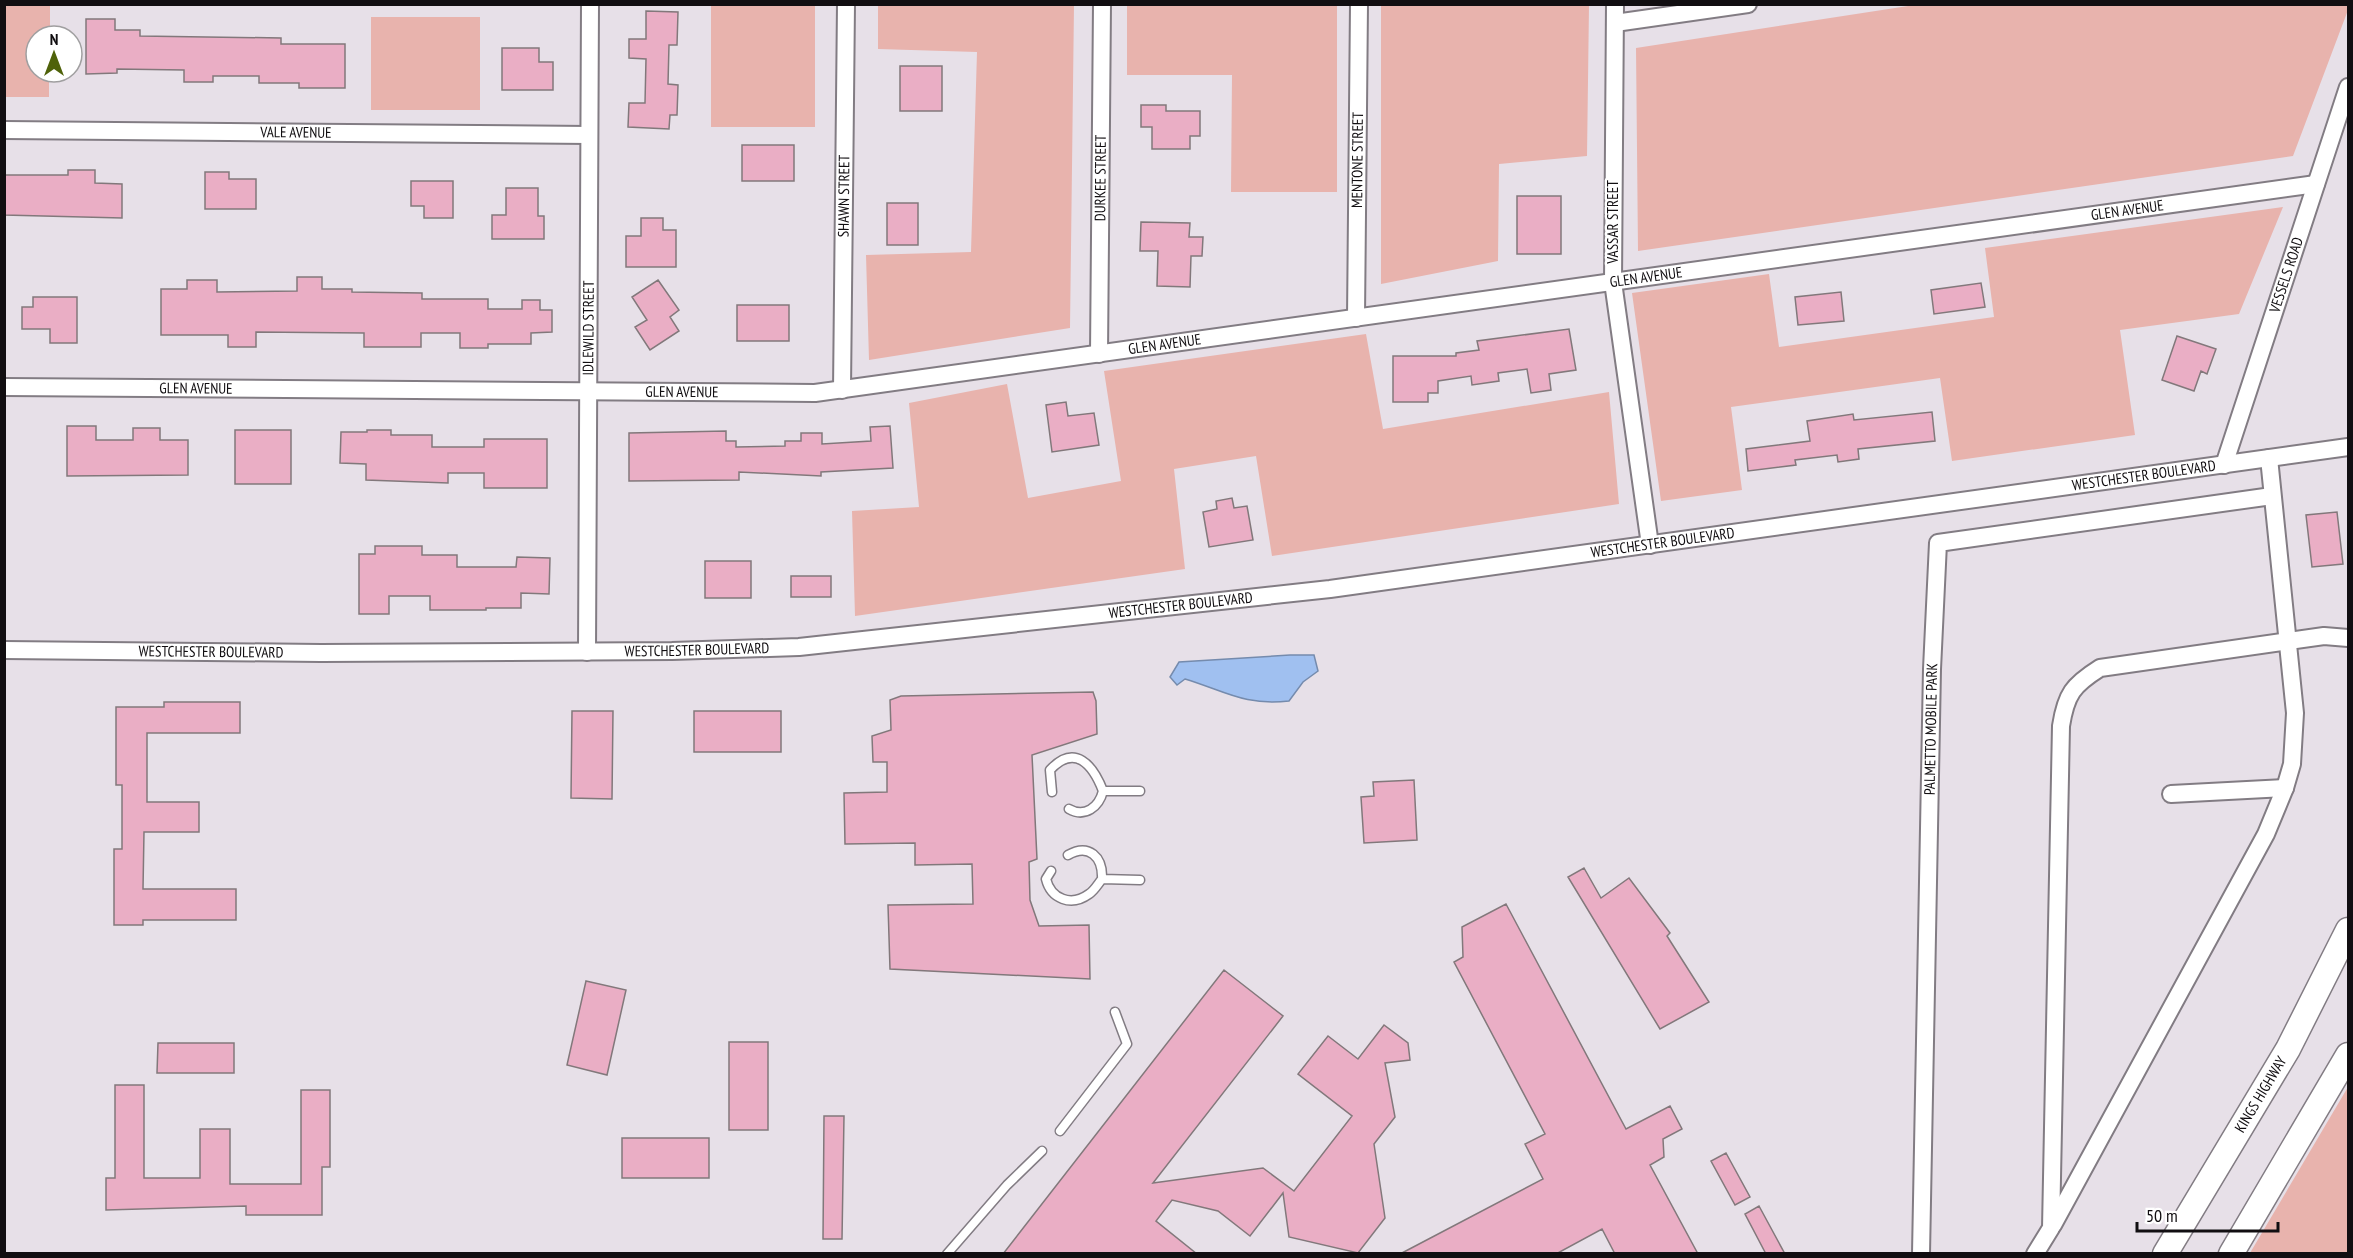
<svg xmlns="http://www.w3.org/2000/svg" width="2353" height="1258" font-family="'PT Sans Narrow',sans-serif">
  <style>
    .green { fill: #e8b3ad }
    .water { fill: #a0c0f0; stroke: #758bad; stroke-width: 1.5 }
    .building { fill: #eaaec5; stroke: #82787b; stroke-width: 1.5 }
    .lines { fill: none; stroke-linecap: round; stroke-linejoin: round }
    .lane-casing { stroke: #827c83; stroke-width: 11 }
    .street-casing { stroke: #827c83; stroke-width: 20 }
    .secondary-casing { stroke: #827c83; stroke-width: 27 }
    .lane { stroke: #fff; stroke-width: 8 }
    .street { stroke: #fff; stroke-width: 16 }
    .secondary { stroke: #fff; stroke-width: 24 }
    .labels { text-anchor: middle; stroke-width: 4.5; stroke-linejoin: round; paint-order: stroke }
    .street-label { font-size: 15px; fill: #110e11; stroke: #fff }
  </style>
  <rect width="100%" height="100%" fill="#e7e0e8"/>
  <path class="green" d="M5,4L50,5V36H36V72H49V97H5Z
    M1921,4H2348V10L2293,156L1638,251L1636,48Z
    M711,5H815V127H711Z
    M878,5H1074L1070,328L869,360L866,255L971,252L977,52L878,49Z
    M1127,5H1337V192H1231L1232,75H1127Z
    M1381,5H1589L1587,156L1499,164L1498,261L1381,284Z
    M371,17H480V110H371Z
    M2283,207L2239,314L2120,330L2135,435L1952,461L1940,378L1731,407L1742,490L1661,501L1632,293L1769,274L1779,347L1994,317L1985,248Z
    M1366,334L1383,429L1609,392L1619,504L1272,556L1256,456L1174,469L1185,569L855,616L852,511L919,507L909,403L1007,384L1028,498L1121,481L1104,371Z
    M2348,1087V1253H2250Z"/>
  <path class="water" d="M1290,655H1314L1318,671L1303,682L1289,701C1244,706 1225,691 1185,679L1177,685L1170,677L1179,662Z"/>
  <path class="building" d="M646,11L678,12L677,45H669L668,84L678,85L677,115H670L669,129L628,127L629,103H645L646,59L629,58V39H646Z
    M86,19H115V30H140V36L281,38V44H345V88H299V83H259V76H213V82H184V70L117,69V73L86,74Z
    M502,48H539V62H553V90H502Z
    M900,66H942V111H900Z
    M1141,105H1166V111H1200V136H1190V149H1152V127H1141Z
    M742,145H794V181H742Z
    M68,170H95V183L122,184V218L4,215V175H68Z
    M205,172H229V179H256V209H205Z
    M411,181H453V218H424V206H411Z
    M506,188H538V216H544V239H492V215H506Z
    M1517,196H1561V254H1517Z
    M887,203H918V245H887Z
    M641,218H663V230H676V267H626V236H641Z
    M1141,222L1190,223L1189,237H1203L1202,256H1191L1190,287L1157,286L1158,251H1140Z
    M297,277H322V289H352V292L422,293V299H488V309H522V300H540V310H552V332L531,333V344H488V348H460V333H421V347H364V333L256,332V347H228V335H161V289H187V280H217V292L297,291Z
    M658,280L679,310L670,317L679,331L650,350L635,327L647,320L632,297Z
    M1981,283L1985,307L1934,314L1931,290Z
    M1841,292L1844,321L1798,325L1795,297Z
    M33,297H77V343H50V329H22V307H33Z
    M737,305H789V341H737Z
    M1569,329L1576,370L1549,374L1551,390L1531,393L1527,369L1498,373L1499,381L1472,385L1471,376L1438,381V393H1428V402H1393V356H1456V353L1479,350L1477,341Z
    M2177,336L2216,349L2207,374L2201,371L2194,391L2162,380Z
    M1066,402L1068,416L1094,413L1099,445L1052,452L1046,405Z
    M1932,412L1935,441L1858,449L1859,459L1838,462L1837,455L1795,460L1796,465L1748,471L1746,449L1810,441L1807,421L1853,414L1854,420Z
    M67,426H96V440H133V428H160V440H188V475L67,476Z
    M890,426L893,468L821,472V476L739,472V480L629,481V433L726,431V441H736V447L785,446V441H801V433H822V444L871,441L870,427Z
    M235,430H291V484H235Z
    M367,430H391V435H432V447H484V439H547V488H484V473H448V483L366,480V464L340,463L341,432H367Z
    M1232,498L1234,508L1247,506L1253,540L1209,547L1203,512L1217,509L1216,501Z
    M2337,512L2343,564L2312,567L2306,515Z
    M375,546H422V555H457V567H516L517,557L550,558L549,594L521,593V608H486V610H430V596H389V614H359V554H375Z
    M705,561H751V598H705Z
    M791,576H831V597H791Z
    M1093,692L1096,701L1097,734L1032,755L1037,859L1029,862L1030,900L1039,926L1089,925L1090,979L890,969L888,905L973,904L972,864L915,865V843L845,844L844,793L887,792V762H873L872,736L891,730L890,700L901,696Z
    M164,702H240V733H147V802H199V832H144L143,889H236V920H143V925H114V849H122V785H116V707H164Z
    M572,711H613L612,799L571,798Z
    M694,711H781V752H694Z
    M1414,780L1417,840L1364,843L1361,797L1374,796L1373,782Z
    M1584,868L1601,898L1629,878L1670,933L1667,936L1709,1002L1660,1029L1568,877Z
    M1506,904L1626,1129L1670,1106L1682,1129L1663,1139L1664,1157L1650,1165L1698,1254H1615L1602,1229L1556,1254H1400L1543,1179L1525,1144L1545,1134L1454,962L1463,957L1462,927Z
    M1224,970L1283,1016L1153,1183L1263,1168L1294,1191L1352,1116L1298,1074L1328,1036L1358,1059L1384,1025L1408,1043L1410,1060L1385,1063L1395,1117L1374,1144L1385,1218L1358,1253L1289,1237L1283,1193L1250,1236L1218,1211L1172,1200L1156,1221L1197,1254H1003Z
    M586,981L626,990L607,1075L567,1065Z
    M729,1042H768V1130H729Z
    M158,1043H234V1073H157Z
    M115,1085H144V1178H200V1129H230V1184H301V1090H330V1167H322V1215H246V1206L106,1210V1178H115Z
    M824,1116H844L842,1239H823Z
    M622,1138H709V1178H622Z
    M1726,1153L1750,1197L1735,1205L1711,1161Z
    M1759,1206L1785,1254H1766L1745,1214Z"/>
  <g class="lines">
    <defs>
      <path id="lane" d="M1052,792L1050,770C1075,743 1093,765 1103,791H1140
        M1069,809C1085,818 1099,807 1103,791
        M1068,855C1089,843 1103,857 1102,879L1140,880
        M1051,871L1046,879C1051,899 1071,907 1089,894C1094,891 1098,884 1102,879
        M1060,1131L1127,1044L1115,1012
        M947,1254L1007,1185L1042,1151"/>
      <g id="street">
        <path d="M1615,4L1613,282L1650,545"/>
        <path d="M1615,23L1748,4"/>
        <path id="s1" d="M4,130L589,135"/>
        <path id="s2" d="M1356,318L1359,4"/>
        <path id="s3" d="M1099,354L1102,4"/>
        <path id="s4" d="M4,387L815,393L2316,184"/>
        <path id="s5" d="M842,390L846,4"/>
        <path id="s6" d="M2224,465L2348,87"/>
        <path id="s7" d="M4,650L321,653L672,651L799,647L1330,589L2348,447"/>
        <path id="s8" d="M587,652L590,4"/>
        <path d="M2171,794L2285,788"/>
        <path d="M2053,1225L2266,834L2285,788L2292,764L2295,713L2269,458"/>
        <path id="s9" d="M1921,1254L1932,669L1938,543L2272,496"/>
        <path d="M2035,1254L2051,1228L2061,726C2066,694 2073,685 2100,668L2324,636L2348,638"/>
      </g>
      <g id="secondary">
        <path id="s10" d="M2165,1254L2288,1049L2348,930"/>
        <path d="M2231,1254L2348,1055"/>
      </g>
    </defs>
    <use href="#lane" class="lane-casing"/>
    <use href="#street" class="street-casing"/>
    <use href="#secondary" class="secondary-casing"/>
    <use href="#lane" class="lane"/>
    <use href="#street" class="street"/>
    <use href="#secondary" class="secondary"/>
  </g>
  <g class="labels">
    <g class="street-label">
      <text dy="5" stroke="none"><textPath href="#s1" startOffset="292">VALE AVENUE</textPath></text>
      <text dy="5" stroke="none"><textPath href="#s2" startOffset="158">MENTONE STREET</textPath></text>
      <text dy="5" stroke="none"><textPath href="#s3" startOffset="176">DURKEE STREET</textPath></text>
      <text dy="5" stroke="none"><textPath href="#s5" startOffset="194">SHAWN STREET</textPath></text>
      <text dy="5" stroke="none"><textPath href="#s4" startOffset="2136">GLEN AVENUE</textPath></text>
      <text transform="translate(1613 222) rotate(-90)" y="5">VASSAR STREET</text>
      <text dy="5" stroke="none"><textPath href="#s6" startOffset="200">VESSELS ROAD</textPath></text>
      <text dy="5" stroke="none"><textPath href="#s4" startOffset="1650">GLEN AVENUE</textPath></text>
      <text dy="5" stroke="none"><textPath href="#s8" startOffset="324">IDLEWILD STREET</textPath></text>
      <text dy="5" stroke="none"><textPath href="#s4" startOffset="1164">GLEN AVENUE</textPath></text>
      <text dy="5" stroke="none"><textPath href="#s4" startOffset="192">GLEN AVENUE</textPath></text>
      <text dy="5" stroke="none"><textPath href="#s4" startOffset="678">GLEN AVENUE</textPath></text>
      <text dy="5" stroke="none"><textPath href="#s7" startOffset="2151">WESTCHESTER BOULEVARD</textPath></text>
      <text dy="5" stroke="none"><textPath href="#s7" startOffset="1665">WESTCHESTER BOULEVARD</textPath></text>
      <text dy="5" stroke="none"><textPath href="#s7" startOffset="1179">WESTCHESTER BOULEVARD</textPath></text>
      <text dy="5" stroke="none"><textPath href="#s7" startOffset="693">WESTCHESTER BOULEVARD</textPath></text>
      <text dy="5" stroke="none"><textPath href="#s7" startOffset="207">WESTCHESTER BOULEVARD</textPath></text>
      <text dy="5" stroke="none"><textPath href="#s9" startOffset="525">PALMETTO MOBILE PARK</textPath></text>
      <text dy="5" stroke="none"><textPath href="#s10" startOffset="186">KINGS HIGHWAY</textPath></text>
    </g>
  </g>
  <rect width="2353" height="1258" fill="none" stroke="#110e11" stroke-width="12"/>
  <g transform="translate(54 54)"><circle r="28" fill="#ffffff" stroke="#a09fa0" stroke-width="1.5"/>
  <path d="M0-4.5L10 22L0 15L-10 22Z" fill="#4f620a"/>
  <text y="-9" font-size="16" font-weight="bold" text-anchor="middle" fill="#110e11">N</text>
  </g>
  <path d="M2137 1222v9h141v-9" fill="none" stroke="#110e11" stroke-width="3"/>
  <text x="2146" y="1222" font-size="18" fill="#110e11" stroke="#ffffff" stroke-width="4.5" paint-order="stroke">50 m</text>
</svg>
